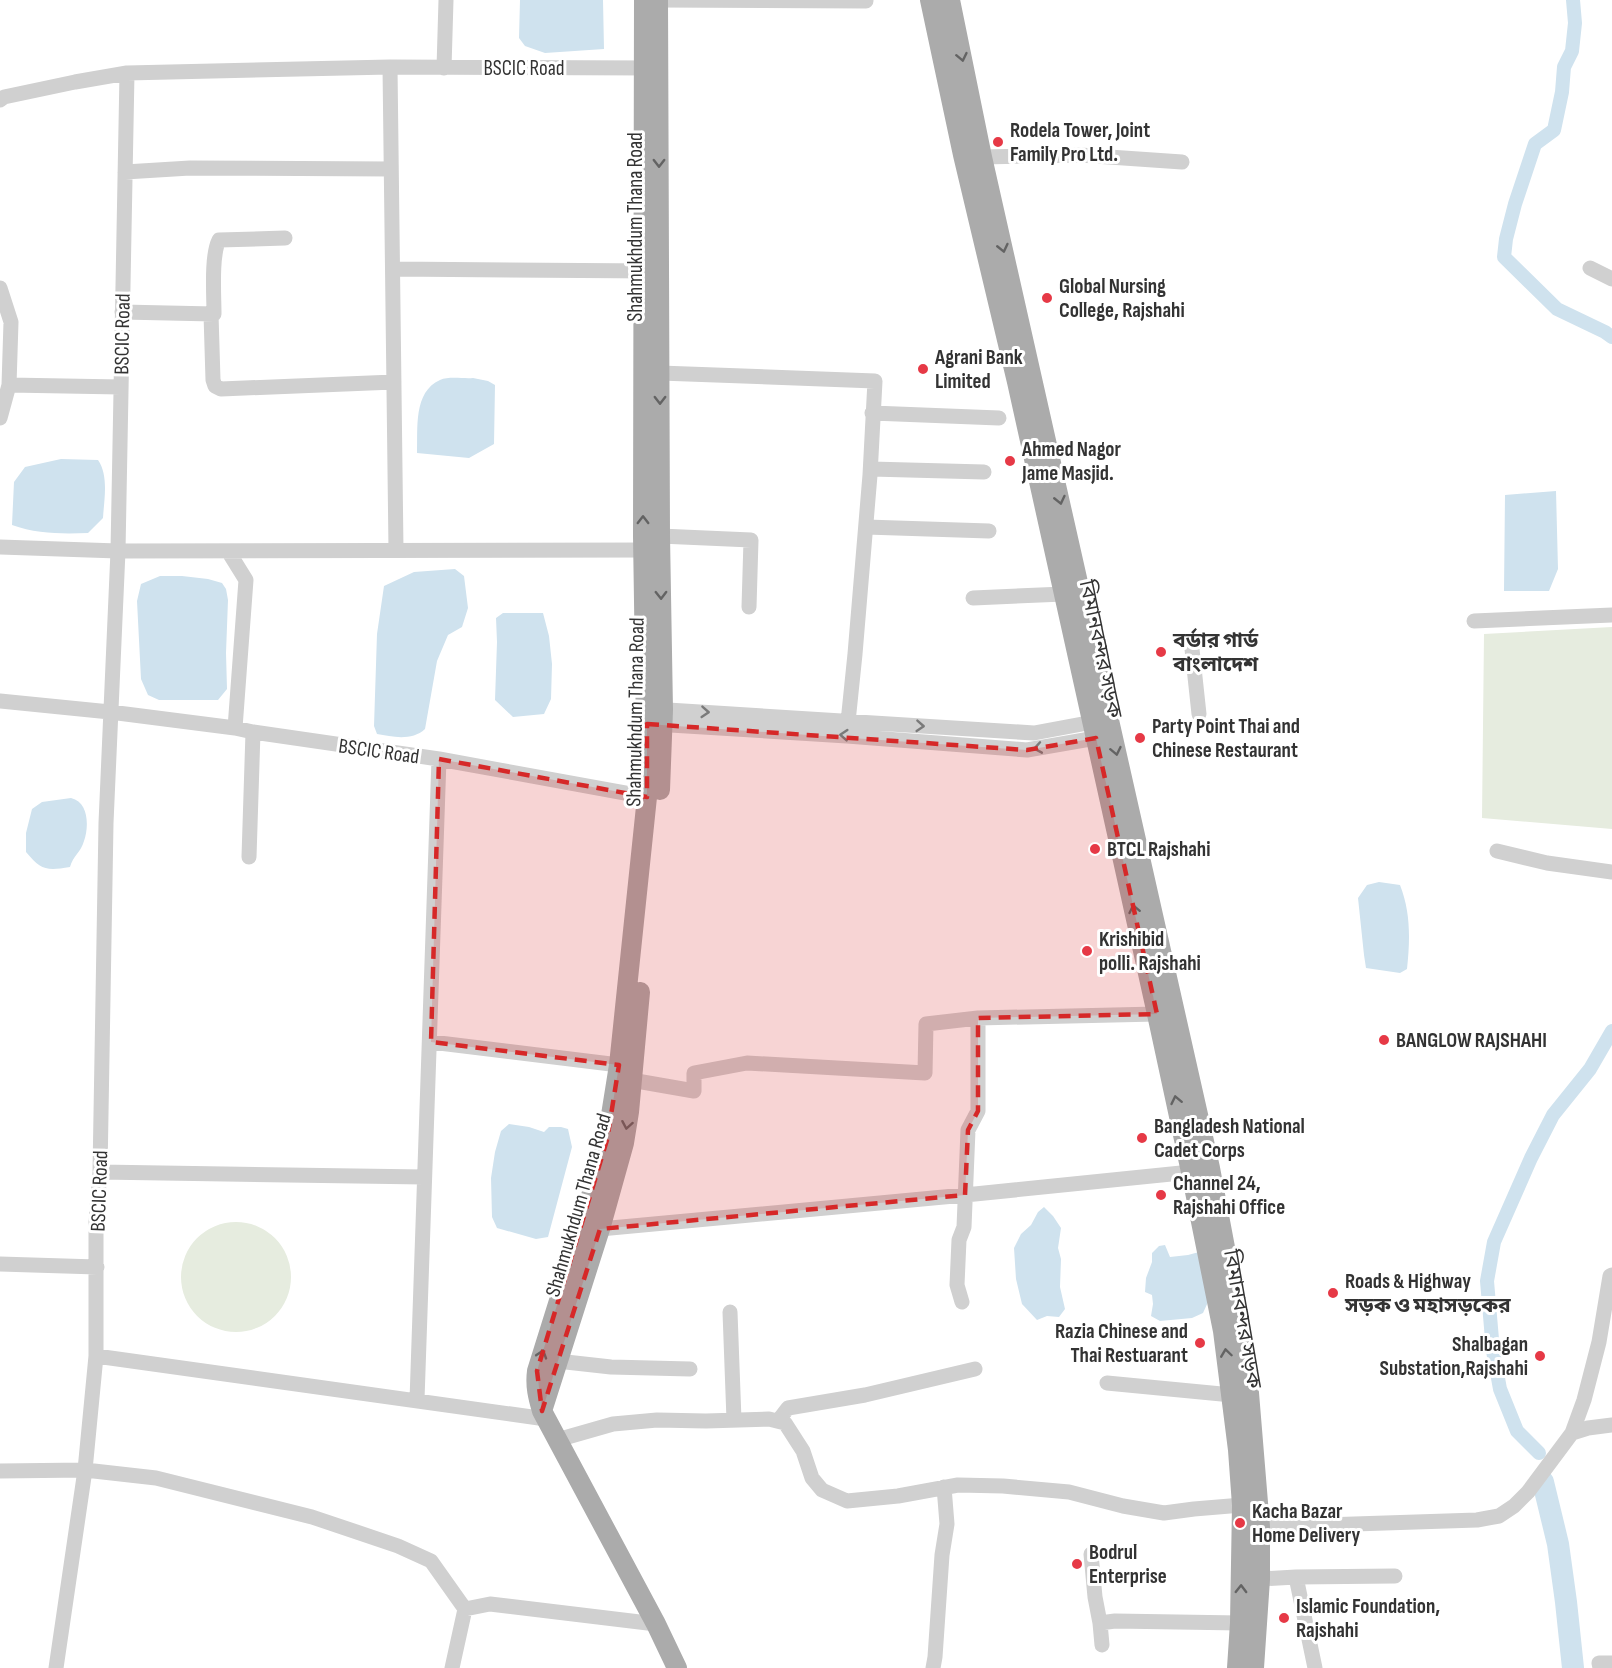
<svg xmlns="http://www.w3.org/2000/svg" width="1612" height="1668" font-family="'Sofia Sans Condensed','Noto Sans Bengali',sans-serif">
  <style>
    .green { fill: #e6ecdf }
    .water { fill: #cfe2ee }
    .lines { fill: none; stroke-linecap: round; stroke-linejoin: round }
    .canal { stroke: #cfe2ee; stroke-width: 14 }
    .river { stroke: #cfe2ee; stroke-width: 22 }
    .minor { stroke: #d0d0d0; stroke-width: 15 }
    .major { stroke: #ababab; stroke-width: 20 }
    .oneway { stroke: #636363 }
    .oneway2 { stroke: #7a7a7a }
    .marked { fill: #d62828; fill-opacity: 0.2; stroke: #d62828; stroke-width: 4.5; stroke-dasharray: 12 8; stroke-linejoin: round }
    .poi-dot { fill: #e63946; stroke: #fff; stroke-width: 2 }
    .labels { text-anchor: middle; stroke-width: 6; stroke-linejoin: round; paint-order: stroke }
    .street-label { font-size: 21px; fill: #333; stroke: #fff }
    .poi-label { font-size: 21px; font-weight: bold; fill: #333; stroke: #fff; text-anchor: start }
  </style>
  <rect width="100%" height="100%" fill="#fff"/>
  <path class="green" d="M1612,627V829L1482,818L1484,634Z
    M181 1277a55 55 0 1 1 110 0a55 55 0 1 1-110 0Z"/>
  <path class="water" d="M520,0H603L604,49L545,53L525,46L519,38Z
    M473,378L488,381L495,385L494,444L469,458L417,453C418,429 413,392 440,380C449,376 464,379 473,378Z
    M61,459L98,460C109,476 104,500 103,518L88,533C63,534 37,534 12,525L14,482L25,467Z
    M1556,491L1558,569L1549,591H1504L1505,495Z
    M455,569L464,576L468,608L462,627L448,635L437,661L425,729C412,741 393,737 377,734L374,726L377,634L384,586L414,572Z
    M160,576H182L208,579L222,583L226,589L228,600L226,653L227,689L218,700H159L148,695L141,679L137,601L141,584Z
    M503,613H543L549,636L552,664L551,699L544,714L513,717L495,700L497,642L496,618Z
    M71,798C89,802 89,827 84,841C81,852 73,856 70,867C46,871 41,870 26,852V833L32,809L42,802Z
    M1379,882L1400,885C1411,913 1410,940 1407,969L1400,973L1366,968L1364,955L1358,898L1367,885Z
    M509,1124L529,1127L544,1132L549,1127H561L568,1129L572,1147L548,1237L536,1239L497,1228L492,1217L491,1178L495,1152L501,1131Z
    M1044,1207L1053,1216L1061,1228L1058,1248L1061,1259L1060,1287L1065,1309L1059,1317L1047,1316L1037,1320L1022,1304L1016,1279L1014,1248L1021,1234L1031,1225L1038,1212Z
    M1165,1245L1170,1257L1188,1255L1199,1252L1208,1302L1203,1313L1192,1318L1160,1321L1151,1316L1153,1304L1152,1295L1145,1292L1146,1278L1152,1262V1253L1159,1246Z"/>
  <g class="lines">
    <path class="canal" d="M1573,0L1575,23L1572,51L1564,67L1562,92L1554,130L1535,144L1515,204L1506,239L1504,257L1557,309L1605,332L1612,337
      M1539,1453L1517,1431L1500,1389L1493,1351L1487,1281L1494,1242L1531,1158L1553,1115L1590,1069L1612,1031"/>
    <path class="river" d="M1543,1482L1558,1544L1566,1602L1573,1668"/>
    <path class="minor" d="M658,0L866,1
      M390,67L396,550
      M444,68L446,0
      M0,100L4,97L75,82L127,73L390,67L655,68
      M982,157L1080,155L1182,162
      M125,172L190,168L391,169
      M1590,268L1612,279
      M393,269L654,271
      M0,288L11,322L9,385L0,418
      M122,312L214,314C214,295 211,256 219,240L285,238
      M211,314L213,380L215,386L221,389L394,382
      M660,373L875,381L870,475L855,654L848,722
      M9,385L121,387
      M872,413L999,418
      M871,469L984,472
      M866,527L989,531
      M660,536L751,540L749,607
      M0,547L118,551L654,550
      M228,551L246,580L235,728
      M973,598L1064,594
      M1474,621L1612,615
      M1192,649L1199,714
      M0,701L110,712L235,728L253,732L439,759L647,797
      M652,709L1034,733L1093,722
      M654,724L847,736L1027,750L1096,738
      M1497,851L1547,863L1612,872
      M249,857L253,732
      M431,1042L619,1065
      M631,1080L694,1091V1073L747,1063L925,1073L926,1024L978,1018L1157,1014
      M100,1172L424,1177
      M600,1229L965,1195L1191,1172
      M0,1264L97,1267
      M962,1302L957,1285L959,1240L964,1227L968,1130L978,1111V1018
      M730,1312L734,1420
      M96,1356L546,1419
      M557,1361L611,1367L690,1369
      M1107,1383L1232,1395
      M417,1400L439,759
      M778,1421L788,1408L865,1395L975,1369
      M1572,1433L1588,1428L1612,1425
      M557,1440L613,1424L657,1420L706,1421L769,1419L785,1423L803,1451L812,1478L822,1490L847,1501L898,1496L958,1485L1003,1486L1069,1492L1123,1506L1164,1513L1194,1509L1242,1505
      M0,1471L85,1470L156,1478L312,1517L398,1546L431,1561L465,1609
      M1260,1527L1477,1520L1499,1516L1514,1506L1528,1492L1572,1433L1584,1400L1599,1342L1610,1276L1612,1275
      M1091,1554L1095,1597L1100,1623
      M1296,1577L1315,1668
      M1260,1579L1296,1577L1395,1576
      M1102,1645L1100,1623L1115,1621L1240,1623
      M56,1668L85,1470L96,1356V1221L100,1172L106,823L118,551L127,73
      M452,1668L465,1609L490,1604L656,1624
      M933,1668L935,1657L942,1555L947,1524L944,1487
      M1600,1668L1599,1663H1612"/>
    <path class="major" d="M644,0L643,536L647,797L619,1065L607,1140L583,1224L537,1371C535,1386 538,1397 542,1411L656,1624L677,1668
      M658,0L660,536L663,710L660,790
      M930,0L963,155L1017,382L1157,1014L1191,1172L1223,1331L1238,1450L1242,1505L1240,1623L1237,1668
      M950,0L982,157L1210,1168L1240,1327L1249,1393L1260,1527V1579L1254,1668
      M542,1411L600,1229L624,1143L629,1112L640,992"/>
  </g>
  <defs><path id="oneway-chevron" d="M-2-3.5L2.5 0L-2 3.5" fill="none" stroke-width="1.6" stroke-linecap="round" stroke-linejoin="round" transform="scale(1.5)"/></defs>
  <g class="oneway">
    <use href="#oneway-chevron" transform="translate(962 57) rotate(78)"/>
    <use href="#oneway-chevron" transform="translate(659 163) rotate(90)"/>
    <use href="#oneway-chevron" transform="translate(1003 248) rotate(77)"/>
    <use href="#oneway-chevron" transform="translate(660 400) rotate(90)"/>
    <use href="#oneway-chevron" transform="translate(1060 500) rotate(77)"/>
    <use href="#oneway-chevron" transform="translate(643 520) rotate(-90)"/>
    <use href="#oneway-chevron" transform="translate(661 595) rotate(89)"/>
    <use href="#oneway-chevron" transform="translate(1116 751) rotate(78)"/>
    <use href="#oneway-chevron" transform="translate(1134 909) rotate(-102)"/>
    <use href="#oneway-chevron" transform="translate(1176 1100) rotate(-102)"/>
    <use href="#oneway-chevron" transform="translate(627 1125) rotate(100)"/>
    <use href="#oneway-chevron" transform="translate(1226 1353) rotate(-98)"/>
    <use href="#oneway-chevron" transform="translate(542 1354) rotate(-72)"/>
    <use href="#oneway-chevron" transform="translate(1241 1589) rotate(-89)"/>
  </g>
  <g class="oneway2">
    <use href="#oneway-chevron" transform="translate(705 712) rotate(4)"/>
    <use href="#oneway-chevron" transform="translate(920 726) rotate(4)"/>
    <use href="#oneway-chevron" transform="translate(844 735) rotate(-176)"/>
    <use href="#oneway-chevron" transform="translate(1038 748) rotate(170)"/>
  </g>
  <path class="marked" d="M647,724L1027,750L1096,738L1157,1014L978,1018V1111L968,1130L965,1195L600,1229L542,1411L537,1371L607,1140L619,1065L431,1042L439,759L647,797Z"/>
  <g class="poi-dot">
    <circle cx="998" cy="142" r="6"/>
    <circle cx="1047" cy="298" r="6"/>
    <circle cx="923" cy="369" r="6"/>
    <circle cx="1010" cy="461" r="6"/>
    <circle cx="1161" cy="652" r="6"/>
    <circle cx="1140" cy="738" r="6"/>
    <circle cx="1095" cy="849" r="6"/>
    <circle cx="1087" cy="951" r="6"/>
    <circle cx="1384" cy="1040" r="6"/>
    <circle cx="1142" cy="1138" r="6"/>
    <circle cx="1161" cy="1195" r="6"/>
    <circle cx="1333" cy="1293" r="6"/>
    <circle cx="1200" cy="1343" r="6"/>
    <circle cx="1540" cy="1356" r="6"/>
    <circle cx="1240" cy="1523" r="6"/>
    <circle cx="1077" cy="1564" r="6"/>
    <circle cx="1284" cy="1618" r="6"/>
  </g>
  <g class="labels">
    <g class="street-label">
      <text x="524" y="75">BSCIC Road</text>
      <text transform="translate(635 227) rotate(-90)" y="7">Shahmukhdum Thana Road</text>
      <text transform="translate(122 334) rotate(-89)" y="7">BSCIC Road</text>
      <text transform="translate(1101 649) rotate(78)" y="7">বিমানবন্দর সড়ক</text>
      <text transform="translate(635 712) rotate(-89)" y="7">Shahmukhdum Thana Road</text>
      <text transform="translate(379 751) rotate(8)" y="7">BSCIC Road</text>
      <text transform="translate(99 1191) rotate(-88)" y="7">BSCIC Road</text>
      <text transform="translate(578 1205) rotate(-74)" y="7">Shahmukhdum Thana Road</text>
      <text transform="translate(1243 1319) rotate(80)" y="7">বিমানবন্দর সড়ক</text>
    </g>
    <g class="poi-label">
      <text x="1010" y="137">Rodela Tower, Joint<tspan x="1010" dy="24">Family Pro Ltd.</tspan></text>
      <text x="1059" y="293">Global Nursing<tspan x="1059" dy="24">College, Rajshahi</tspan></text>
      <text x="935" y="364">Agrani Bank<tspan x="935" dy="24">Limited</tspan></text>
      <text x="1022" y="456">Ahmed Nagor<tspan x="1022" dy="24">Jame Masjid.</tspan></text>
      <text x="1173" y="647">বর্ডার গার্ড<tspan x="1173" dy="24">বাংলাদেশ</tspan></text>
      <text x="1152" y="733">Party Point Thai and<tspan x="1152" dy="24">Chinese Restaurant</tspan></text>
      <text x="1107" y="856">BTCL Rajshahi</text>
      <text x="1099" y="946">Krishibid<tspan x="1099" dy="24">polli. Rajshahi</tspan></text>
      <text x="1396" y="1047">BANGLOW RAJSHAHI</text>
      <text x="1154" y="1133">Bangladesh National<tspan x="1154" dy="24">Cadet Corps</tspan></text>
      <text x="1173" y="1190">Channel 24,<tspan x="1173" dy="24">Rajshahi Office</tspan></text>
      <text x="1345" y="1288">Roads &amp; Highway<tspan x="1345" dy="24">সড়ক ও মহাসড়কের</tspan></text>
      <text x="1188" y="1338" text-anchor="end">Razia Chinese and<tspan x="1188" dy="24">Thai Restuarant</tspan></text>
      <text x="1528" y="1351" text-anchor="end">Shalbagan<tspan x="1528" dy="24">Substation,Rajshahi</tspan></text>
      <text x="1252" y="1518">Kacha Bazar<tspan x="1252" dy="24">Home Delivery</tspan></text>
      <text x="1089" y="1559">Bodrul<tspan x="1089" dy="24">Enterprise</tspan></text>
      <text x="1296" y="1613">Islamic Foundation,<tspan x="1296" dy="24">Rajshahi</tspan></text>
    </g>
  </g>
</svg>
